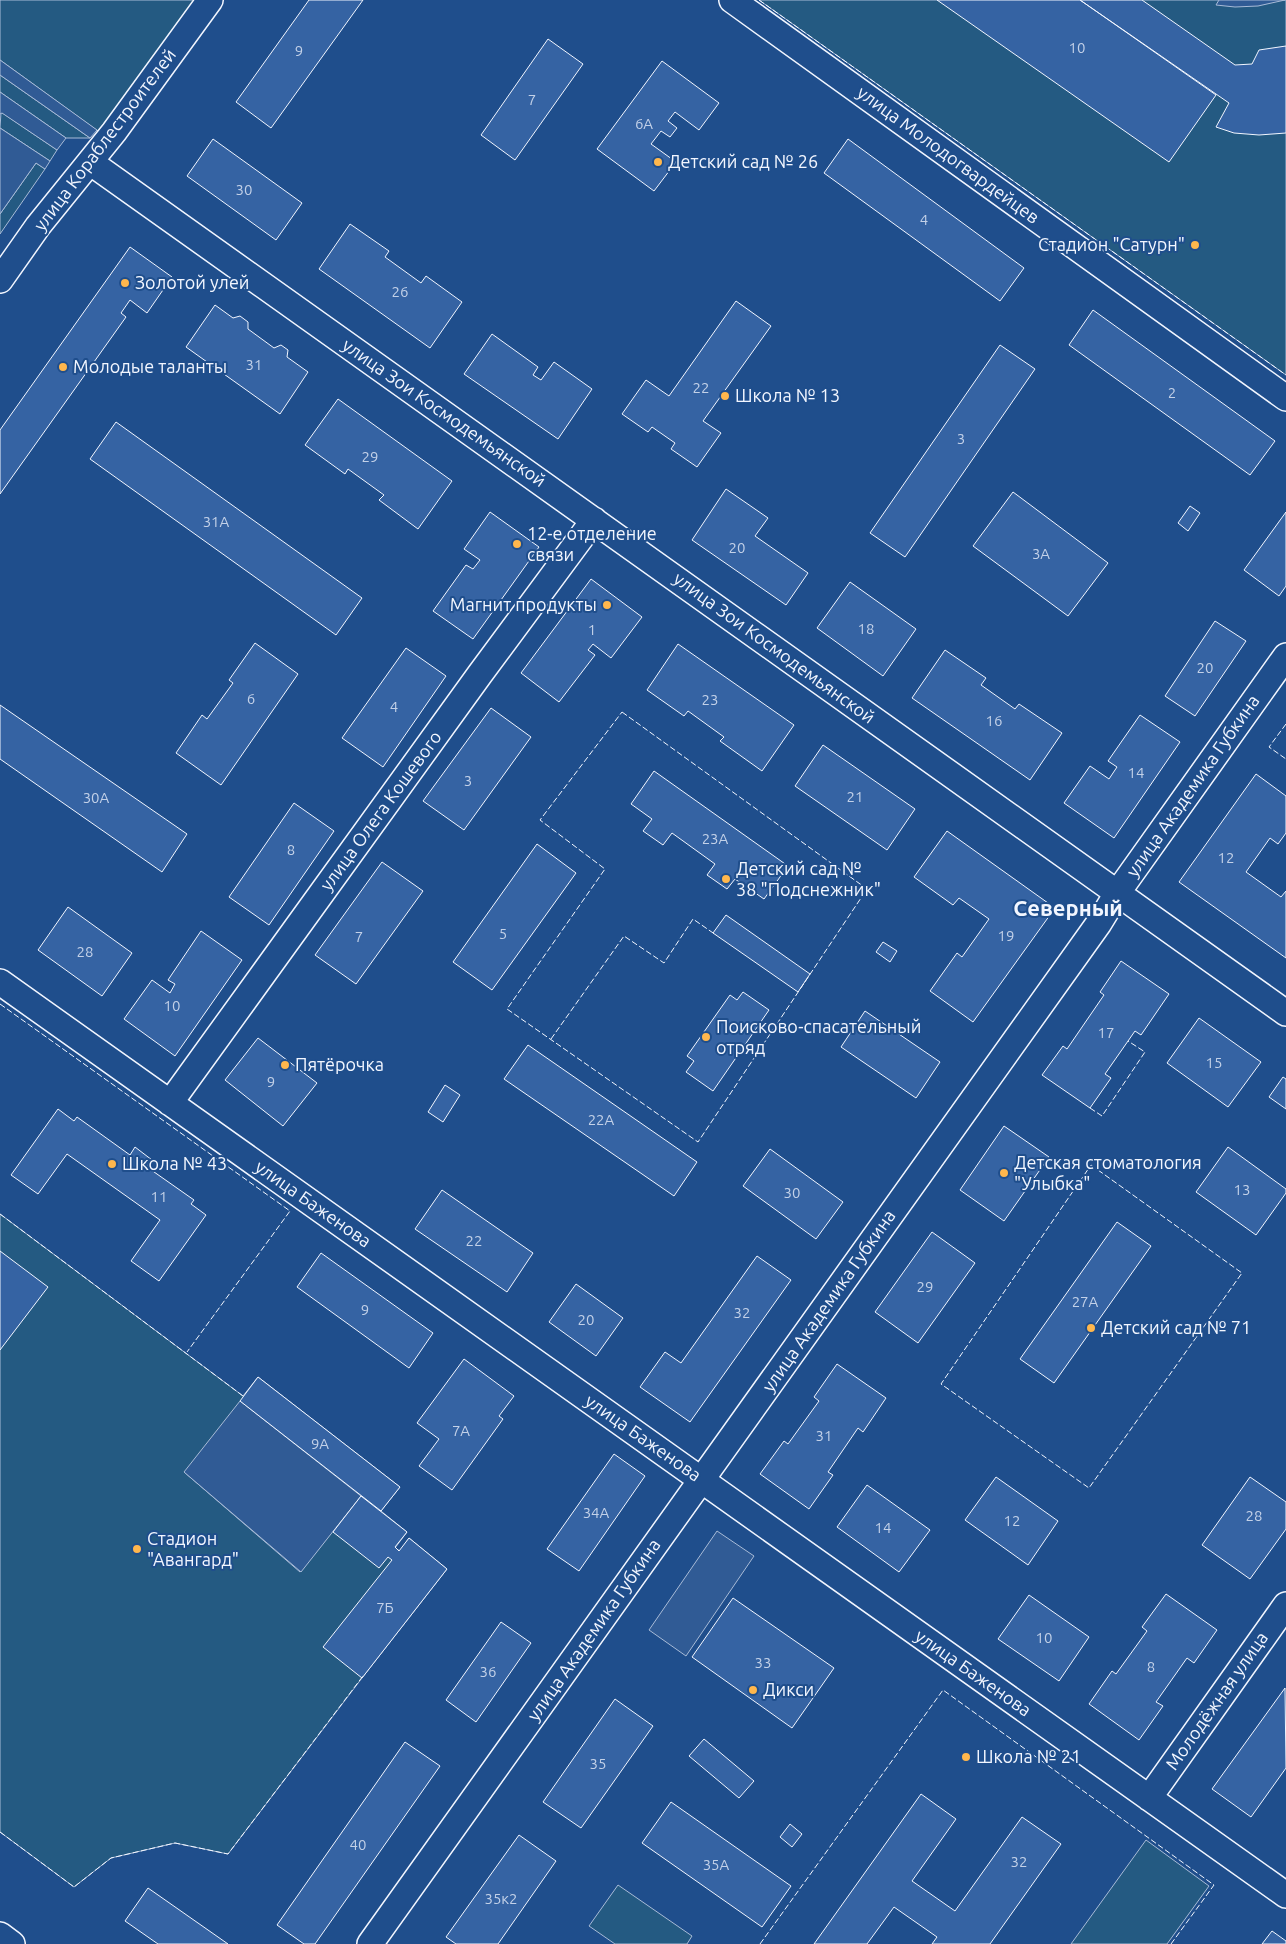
<svg xmlns="http://www.w3.org/2000/svg" width="1286" height="1944" font-family="Ubuntu,sans-serif">
  <style>
    .green { fill: #245a82; stroke: #a8bbd7; fill-rule: evenodd }
    .parking { fill: #305b95; stroke: #a8bbd7 }
    .building { fill: #3563a3; stroke: #f2f6ff }
    .lines { fill: none; stroke-linecap: round; stroke-linejoin: round }
    .minor-casing { stroke: #f2f6ff; stroke-width: 28 }
    .minor { stroke: #1f4e8c; stroke-width: 25 }
    .fence { stroke: #f2f6ff; stroke-width: 1; stroke-dasharray: 6 2.5; stroke-linecap: butt }
    .poi-dot { fill: #ffb74d; stroke: #1f4e8c; stroke-width: 2 }
    .labels { text-anchor: middle; stroke-width: 4; stroke-linejoin: round; paint-order: stroke }
    .number-label { font-size: 15px; fill: #c3d1e8 }
    .street-label { font-size: 18px; fill: #f2f6ff; stroke: #1f4e8c }
    .poi-label { font-size: 18px; fill: #f2f6ff; stroke: #1f4e8c; text-anchor: start }
    .district-label { font-size: 22px; font-weight: bold; fill: #f2f6ff; stroke: #1f4e8c }
  </style>
  <rect width="100%" height="100%" fill="#1f4e8c"/>
  <path class="green" d="M0,0H198L102,134L0,60Z
    M759,0H1286V375Z
    M0,75L90,138H66L0,92Z
    M1,112L57,150L50,161L0,128Z
    M36,163L45,169L0,234V214Z
    M0,1214L243,1396L258,1377L400,1487L381,1511L407,1532L395,1548L400,1551L409,1538L447,1569L362,1678L228,1854L175,1843L111,1858L74,1887L0,1832ZM184,1472L361,1496L300,1572Z
    M1146,1840L1209,1886L1167,1944H1071Z
    M618,1885L692,1936L687,1944H615L589,1926Z"/>
  <path class="parking" d="M1219,0H1285L1258,6L1235,7L1216,5Z
    M0,60L97,130L90,138L0,75Z
    M0,92L66,138L57,150L2,113L0,114Z
    M0,128L50,161L45,169L36,163L0,214Z
    M240,1401L361,1496L301,1572L184,1472Z
    M717,1531L754,1556L686,1656L649,1630Z"/>
  <path class="building" d="M309,0H363L271,128L236,102Z
    M937,0H1080L1216,95L1169,162Z
    M1080,0H1142L1235,65L1252,64L1259,50L1286,46V133L1259,135L1234,133L1216,127L1229,103Z
    M548,39L583,64L515,160L481,135Z
    M662,61L719,103L699,130L675,112L668,121L677,128L670,137L661,131L651,144L676,162L654,191L597,149Z
    M213,139L302,203L276,240L187,176Z
    M848,139L1024,268L1000,301L824,173Z
    M350,224L389,251L385,257L421,283L426,276L462,302L430,348L319,269Z
    M130,247L172,277L147,313L130,300L121,313L126,317L0,494V430Z
    M736,301L771,326L703,421L721,433L697,467L671,449L675,443L652,427L648,432L622,414L646,380L669,396Z
    M215,305L233,318L240,316L248,322V329L274,348L281,345L288,350L287,357L308,372L280,414L186,347Z
    M1093,310L1275,441L1250,475L1069,345Z
    M492,334L538,367L533,375L541,380L554,362L592,389L558,439L464,374Z
    M1000,345L1035,369L905,557L870,533Z
    M338,399L452,481L418,529L379,500L384,495L348,469L345,474L305,445Z
    M116,422L362,598L336,635L90,459Z
    M726,489L768,518L755,536L808,573L786,605L692,540Z
    M1013,492L1108,563L1068,616L973,546Z
    M1190,506L1200,513L1188,531L1178,523Z
    M490,512L539,547L473,639L433,611L466,565L473,569L480,560L464,549Z
    M1286,512V586L1279,596L1244,570Z
    M591,579L642,617L611,658L593,644L588,650L595,655L559,702L521,673Z
    M850,582L916,629L883,676L817,628Z
    M1215,621L1246,641L1195,716L1165,696Z
    M255,643L298,674L221,785L176,753L202,715L207,719L233,683L229,680Z
    M678,644L794,725L762,771L720,741L724,737L688,711L684,716L647,690Z
    M406,648L446,676L383,767L342,738Z
    M945,650L986,678L981,685L1015,709L1019,704L1062,733L1030,780L912,698Z
    M0,705L187,834L162,872L0,759Z
    M491,708L531,737L464,830L423,801Z
    M1140,715L1180,742L1114,838L1064,803L1090,766L1109,779L1117,767L1108,761Z
    M823,745L915,809L887,850L795,786Z
    M654,771L788,866L764,899L735,879L727,889L707,875L715,864L672,833L663,845L643,831L652,819L631,804Z
    M1256,774L1286,796V833L1278,844L1270,838L1246,872L1281,897L1286,891V958L1179,882Z
    M294,803L334,831L269,925L229,897Z
    M947,831L1055,908L973,1022L930,991L957,953L962,957L989,919L959,898L953,905L914,877Z
    M537,844L576,873L492,990L453,962Z
    M382,862L423,891L356,984L315,955Z
    M68,907L132,953L102,996L38,950Z
    M726,915L810,974L798,992L713,933Z
    M201,931L242,960L175,1056L124,1019L152,980L170,993L175,984L168,980Z
    M883,942L897,951L890,962L876,952Z
    M1121,961L1169,994L1141,1035L1135,1031L1105,1074L1111,1078L1090,1108L1042,1075L1063,1046L1067,1049L1104,995L1100,992Z
    M743,992L769,1010L713,1091L686,1072L694,1061L687,1056L730,995L737,1000Z
    M865,1011L940,1062L916,1098L841,1047Z
    M1199,1018L1261,1062L1228,1107L1167,1063Z
    M258,1038L317,1083L283,1126L225,1080Z
    M528,1045L697,1162L674,1196L504,1079Z
    M1283,1077L1286,1079V1109L1269,1097Z
    M445,1085L460,1095L443,1122L428,1112Z
    M58,1109L74,1121L77,1117L130,1155L135,1147L152,1160L147,1167L194,1200L191,1204L206,1215L159,1281L131,1261L160,1220L67,1154L38,1194L11,1175Z
    M1004,1126L1049,1157L1004,1221L960,1190Z
    M1228,1147L1286,1189V1193L1256,1235L1196,1192Z
    M770,1149L843,1202L816,1239L743,1186Z
    M442,1190L533,1253L507,1292L415,1229Z
    M1117,1222L1151,1246L1054,1383L1020,1359Z
    M932,1232L975,1263L918,1343L875,1312Z
    M0,1251L48,1287L0,1350Z
    M321,1253L433,1333L409,1368L297,1287Z
    M757,1256L791,1280L690,1422L640,1387L665,1352L681,1363Z
    M576,1284L623,1318L596,1356L549,1322Z
    M464,1359L514,1396L499,1416L503,1419L452,1490L419,1466L439,1439L417,1423Z
    M837,1364L886,1398L863,1432L858,1428L828,1472L833,1475L809,1509L760,1474L784,1441L788,1444L819,1401L814,1397Z
    M258,1377L400,1487L381,1511L240,1401Z
    M614,1454L645,1476L579,1571L547,1549Z
    M996,1477L1058,1521L1028,1565L965,1520Z
    M1250,1477L1286,1502V1529L1250,1579L1202,1545Z
    M867,1485L930,1530L899,1572L837,1527Z
    M361,1496L407,1532L395,1547L399,1551L409,1538L447,1569L362,1678L323,1647L392,1560L388,1557L379,1568L333,1532Z
    M1166,1594L1217,1630L1194,1663L1187,1658L1156,1702L1163,1706L1139,1740L1089,1704L1112,1671L1116,1674L1147,1631L1142,1627Z
    M1029,1595L1089,1637L1059,1681L998,1639Z
    M733,1598L834,1668L792,1728L692,1657Z
    M501,1622L531,1643L476,1722L446,1700Z
    M1285,1688L1286,1768L1251,1817L1212,1789Z
    M615,1699L653,1726L581,1828L543,1802Z
    M704,1739L754,1781L739,1798L689,1756Z
    M405,1742L440,1766L315,1944H304L277,1925Z
    M921,1794L956,1819L912,1881L955,1911L1022,1817L1061,1844L990,1944H932L937,1937L894,1907L867,1944H814Z
    M671,1802L791,1886L762,1927L642,1843Z
    M790,1824L802,1834L792,1847L780,1837Z
    M519,1835L556,1861L498,1944H456L446,1937Z
    M148,1888L228,1944H158L125,1921Z
    M1272,1931L1286,1941V1944H1262Z"/>
  <g class="lines">
    <defs>
      <path id="minor" d="M732,0L1286,398
        M90,162L1286,1013
        M0,280L38,226L114,132L210,0
        M0,982L1286,1895
        M170,1103L480,674L594,520
        M1149,1798L1286,1605
        M0,1935L12,1944
        M370,1944L1099,923L1118,892L1286,656"/>
    </defs>
    <use href="#minor" class="minor-casing"/>
    <use href="#minor" class="minor"/>
    <path class="fence" d="M759,0L1286,375
      M622,712L867,889L698,1142L507,1009L605,869L540,820Z
      M1286,724L1269,747L1286,759
      M0,1004L290,1211L187,1352
      M551,1039L624,936L664,963L693,919L716,935
      M1090,1108L1102,1116L1145,1052L1128,1041
      M1091,1165L1242,1273L1089,1488L941,1384Z
      M0,1214L243,1396L244,1395
      M0,1832L74,1887L111,1858L175,1843L228,1854L363,1676
      M760,1944L943,1690L1214,1885L1171,1944"/>
  </g>
  <g class="poi-dot">
    <circle cx="658" cy="162" r="5"/>
    <circle cx="1195" cy="245" r="5"/>
    <circle cx="125" cy="283" r="5"/>
    <circle cx="63" cy="367" r="5"/>
    <circle cx="725" cy="396" r="5"/>
    <circle cx="517" cy="544" r="5"/>
    <circle cx="607" cy="605" r="5"/>
    <circle cx="726" cy="879" r="5"/>
    <circle cx="706" cy="1037" r="5"/>
    <circle cx="285" cy="1065" r="5"/>
    <circle cx="112" cy="1164" r="5"/>
    <circle cx="1004" cy="1173" r="5"/>
    <circle cx="1091" cy="1328" r="5"/>
    <circle cx="137" cy="1549" r="5"/>
    <circle cx="753" cy="1690" r="5"/>
    <circle cx="966" cy="1757" r="5"/>
  </g>
  <g class="labels">
    <g class="number-label">
      <text x="1077" y="53">10</text>
      <text x="299" y="56">9</text>
      <text x="532" y="105">7</text>
      <text x="644" y="129">6А</text>
      <text x="244" y="195">30</text>
      <text x="924" y="225">4</text>
      <text x="400" y="297">26</text>
      <text x="254" y="370">31</text>
      <text x="701" y="393">22</text>
      <text x="1172" y="398">2</text>
      <text x="961" y="444">3</text>
      <text x="370" y="462">29</text>
      <text x="216" y="527">31А</text>
      <text x="737" y="553">20</text>
      <text x="1041" y="559">3А</text>
      <text x="866" y="634">18</text>
      <text x="592" y="635">1</text>
      <text x="1205" y="673">20</text>
      <text x="251" y="704">6</text>
      <text x="710" y="705">23</text>
      <text x="394" y="712">4</text>
      <text x="994" y="726">16</text>
      <text x="1136" y="778">14</text>
      <text x="468" y="786">3</text>
      <text x="855" y="802">21</text>
      <text x="96" y="803">30А</text>
      <text x="715" y="844">23А</text>
      <text x="291" y="855">8</text>
      <text x="1226" y="863">12</text>
      <text x="503" y="939">5</text>
      <text x="1006" y="941">19</text>
      <text x="359" y="942">7</text>
      <text x="85" y="957">28</text>
      <text x="172" y="1011">10</text>
      <text x="1106" y="1038">17</text>
      <text x="1214" y="1068">15</text>
      <text x="271" y="1087">9</text>
      <text x="601" y="1125">22А</text>
      <text x="1242" y="1195">13</text>
      <text x="792" y="1198">30</text>
      <text x="159" y="1202">11</text>
      <text x="474" y="1246">22</text>
      <text x="925" y="1292">29</text>
      <text x="1085" y="1307">27А</text>
      <text x="365" y="1315">9</text>
      <text x="742" y="1318">32</text>
      <text x="586" y="1325">20</text>
      <text x="461" y="1436">7А</text>
      <text x="824" y="1441">31</text>
      <text x="320" y="1449">9А</text>
      <text x="596" y="1518">34А</text>
      <text x="1254" y="1521">28</text>
      <text x="1012" y="1526">12</text>
      <text x="883" y="1533">14</text>
      <text x="385" y="1613">7Б</text>
      <text x="1044" y="1643">10</text>
      <text x="763" y="1668">33</text>
      <text x="1151" y="1672">8</text>
      <text x="488" y="1677">36</text>
      <text x="598" y="1769">35</text>
      <text x="358" y="1850">40</text>
      <text x="1019" y="1867">32</text>
      <text x="716" y="1870">35А</text>
      <text x="501" y="1904">35к2</text>
    </g>
    <g class="street-label">
      <text transform="translate(105 140) rotate(-53)" y="6">улица Кораблестроителей</text>
      <text transform="translate(948 155) rotate(36)" y="6">улица Молодогвардейцев</text>
      <text transform="translate(444 413) rotate(35)" y="6">улица Зои Космодемьянской</text>
      <text transform="translate(774 648) rotate(36)" y="6">улица Зои Космодемьянской</text>
      <text transform="translate(1193 786) rotate(-55)" y="6">улица Академика Губкина</text>
      <text transform="translate(381 811) rotate(-54)" y="6">улица Олега Кошевого</text>
      <text transform="translate(313 1204) rotate(35)" y="6">улица Баженова</text>
      <text transform="translate(829 1301) rotate(-55)" y="6">улица Академика Губкина</text>
      <text transform="translate(643 1438) rotate(35)" y="6">улица Баженова</text>
      <text transform="translate(594 1630) rotate(-55)" y="6">улица Академика Губкина</text>
      <text transform="translate(973 1673) rotate(35)" y="6">улица Баженова</text>
      <text transform="translate(1217 1701) rotate(-55)" y="6">Молодёжная улица</text>
    </g>
    <g class="poi-label">
      <text x="668" y="168">Детский сад № 26</text>
      <text x="1185" y="251" text-anchor="end">Стадион "Сатурн"</text>
      <text x="135" y="289">Золотой улей</text>
      <text x="73" y="373">Молодые таланты</text>
      <text x="735" y="402">Школа № 13</text>
      <text x="527" y="540">12-е отделение<tspan x="527" dy="21">связи</tspan></text>
      <text x="597" y="611" text-anchor="end">Магнит продукты</text>
      <text x="736" y="875">Детский сад №<tspan x="736" dy="21">38 "Подснежник"</tspan></text>
      <text x="716" y="1033">Поисково-спасательный<tspan x="716" dy="21">отряд</tspan></text>
      <text x="295" y="1071">Пятёрочка</text>
      <text x="1014" y="1169">Детская стоматология<tspan x="1014" dy="21">"Улыбка"</tspan></text>
      <text x="122" y="1170">Школа № 43</text>
      <text x="1101" y="1334">Детский сад № 71</text>
      <text x="147" y="1545">Стадион<tspan x="147" dy="21">"Авангард"</tspan></text>
      <text x="763" y="1696">Дикси</text>
      <text x="976" y="1763">Школа № 21</text>
    </g>
    <g class="district-label">
      <text x="1068" y="916">Северный</text>
    </g>
  </g>
</svg>
